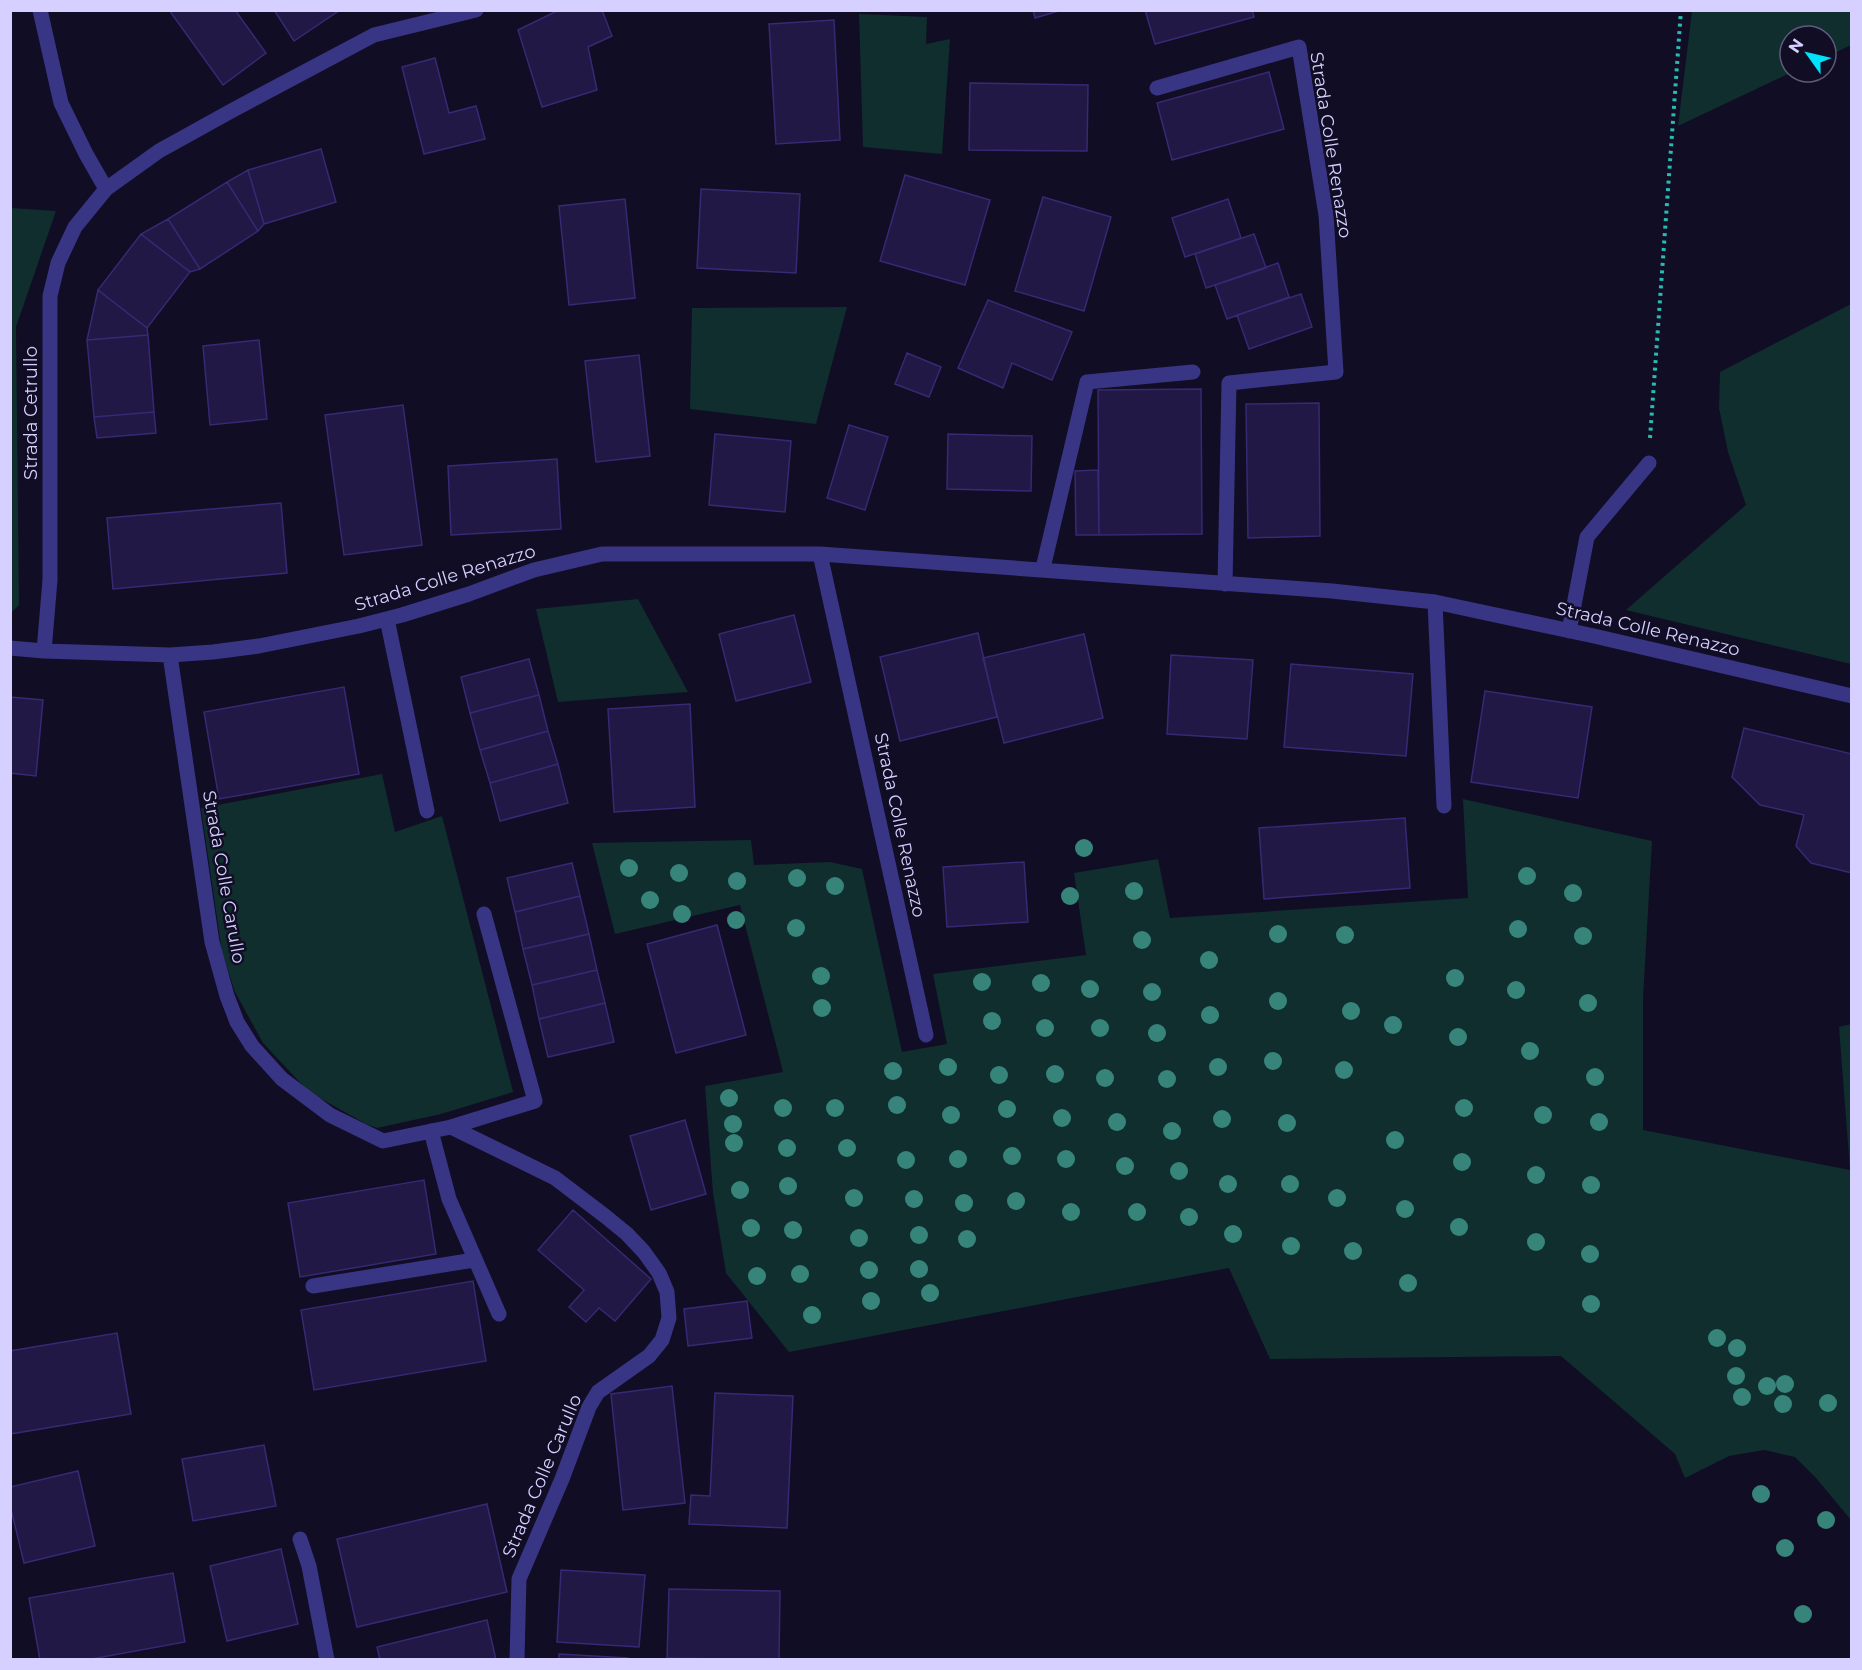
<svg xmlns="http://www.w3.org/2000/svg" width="1862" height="1670" font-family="Montserrat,sans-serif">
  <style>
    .green { fill: #102e2d }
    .building { fill: #211846; stroke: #372973; stroke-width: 1.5 }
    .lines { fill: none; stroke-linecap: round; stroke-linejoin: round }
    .path { stroke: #28bbb2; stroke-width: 4; stroke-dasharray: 3 4.5; stroke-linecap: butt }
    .minor { stroke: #383585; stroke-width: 15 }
    .tree { fill: #36847a }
    .labels { text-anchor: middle; stroke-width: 5; stroke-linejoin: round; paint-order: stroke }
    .street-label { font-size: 18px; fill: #d5d0ff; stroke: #110d24 }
  </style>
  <rect width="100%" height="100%" fill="#110d24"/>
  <path class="green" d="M1692,11H1851V45L1826,57V36H1790V72H1792L1678,126Z
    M859,14L927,17L926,44L950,39L942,154L863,147Z
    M11,208L56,211L16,327L19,605L11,613Z
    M1851,304V664L1626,610L1746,505L1728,452L1719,408L1720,372Z
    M847,307L816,424L690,409L692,308Z
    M638,599L688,692L558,702L536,609Z
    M382,774L395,832L442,816L513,1092L441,1114L377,1128L366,1124L309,1092L263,1043L235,992L222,952L201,808Z
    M1463,799L1652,841L1643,998V1130L1850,1170L1839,1027L1851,1024V1520L1816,1478L1795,1457L1764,1450L1729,1456L1685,1478L1675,1454L1561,1356L1270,1359L1229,1268L789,1352L726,1273L713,1193L705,1086L783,1072L740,905L615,934L592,843L751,840L754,865L830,862L862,869L902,1052L947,1044L933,974L1086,955L1074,873L1158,859L1170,918L1468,898Z"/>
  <path class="building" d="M169,10H235L266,53L223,85Z
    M274,10H340L294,41Z
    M559,10H602L612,36L588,47L597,90L542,107L518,30Z
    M1033,10H1062L1035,18Z
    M1145,10H1252L1254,17L1155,44Z
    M834,20L840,140L776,144L769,24Z
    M435,58L449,113L476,106L485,139L424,154L402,67Z
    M1269,72L1284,129L1172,160L1157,103Z
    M970,83L1088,85L1087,151L969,150Z
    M321,149L336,202L264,224L248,170Z
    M248,170L264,224L258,231L227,182Z
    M905,175L990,200L965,285L880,261Z
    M227,182L258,231L200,269L168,219Z
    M701,189L800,194L796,273L697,268Z
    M1043,197L1111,217L1084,311L1015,291Z
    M625,199L635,298L569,305L559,206Z
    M1228,199L1241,238L1185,257L1172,218Z
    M168,219L200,269L190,272L141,234Z
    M141,234L190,272L147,328L98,290Z
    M1254,234L1266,268L1206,288L1195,254Z
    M1278,263L1289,297L1227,319L1215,285Z
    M98,290L147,328L148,335L87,340Z
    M1301,294L1312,327L1249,349L1237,315Z
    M988,300L1072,332L1052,380L1012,363L1003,388L958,368Z
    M148,335L154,412L94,417L87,340Z
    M259,340L267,419L210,425L203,346Z
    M907,353L941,367L929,397L895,384Z
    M639,355L650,456L596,462L585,361Z
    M1201,389L1202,534L1099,535L1098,390Z
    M1319,403L1320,536L1248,538L1246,404Z
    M403,405L422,545L344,555L325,415Z
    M154,412L156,433L97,438L94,417Z
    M849,425L888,437L865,510L827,498Z
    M715,434L791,441L785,512L709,505Z
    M948,434L1032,436L1031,491L947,489Z
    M557,459L561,529L451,535L448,466Z
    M1098,470L1099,535H1076L1075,471Z
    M281,503L287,573L113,589L107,518Z
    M794,615L811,682L736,701L719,634Z
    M978,633L997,717L900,741L880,657Z
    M1084,634L1103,718L1004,743L983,658Z
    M1171,655L1253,660L1247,739L1167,734Z
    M529,659L539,695L470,713L461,677Z
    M1291,664L1413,674L1406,756L1284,747Z
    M344,687L359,774L219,799L204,712Z
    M1485,691L1592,707L1578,798L1471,782Z
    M539,695L548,731L480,750L470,713Z
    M10,697L43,700L36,776L10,773Z
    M690,704L695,807L614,812L608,709Z
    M1744,728L1852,754V873L1811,863L1796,846L1804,815L1760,805L1732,777Z
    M548,731L558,764L490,783L480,750Z
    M558,764L568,803L500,821L490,783Z
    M1405,818L1410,888L1264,899L1259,828Z
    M1024,862L1028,922L947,927L943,867Z
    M572,863L580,896L515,912L507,878Z
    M580,896L589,934L523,949L515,912Z
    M717,925L746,1035L676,1053L647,944Z
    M589,934L597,970L532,985L523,949Z
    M597,970L605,1003L539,1019L532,985Z
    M605,1003L614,1042L548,1057L539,1019Z
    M685,1120L706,1194L651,1210L630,1136Z
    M424,1180L436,1254L300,1277L288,1203Z
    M573,1210L651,1279L615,1321L599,1308L586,1322L569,1307L584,1290L538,1250Z
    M473,1281L486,1361L314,1390L301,1310Z
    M747,1301L752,1338L688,1346L684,1309Z
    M117,1333L131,1414L10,1434V1351Z
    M672,1386L685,1503L623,1510L611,1394Z
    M715,1393L793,1396L787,1528L689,1524L691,1495L710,1496Z
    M264,1445L276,1506L193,1521L182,1459Z
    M78,1471L95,1546L24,1563L10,1505V1487Z
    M487,1504L507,1592L357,1627L337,1539Z
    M281,1549L298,1624L227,1641L210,1566Z
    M561,1570L645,1575L639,1647L557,1642Z
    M173,1573L185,1642L86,1660H40L29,1598Z
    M669,1589L780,1591L779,1660L667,1658Z
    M487,1620L496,1660H380L377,1647Z
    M559,1654L628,1658V1660H559Z"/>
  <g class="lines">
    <path class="path" d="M1650,438L1681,10"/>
    <path class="minor" d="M40,10L61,103L86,154L106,189
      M1157,88L1299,47L1326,215L1336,372L1229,383L1225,584
      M820,554L926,1035
      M1043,568L1087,382L1193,372
      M1435,602L1444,806
      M387,619L427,811
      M1569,631L1587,537L1649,463
      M10,648L44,651L170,655L213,652L259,646L359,626L402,615L469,594L534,570L602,554H820L1332,591L1435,602L1594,636L1852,696
      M44,651L50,580V296L58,263L75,227L106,189L159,151L233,110L374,35L476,10
      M170,655L212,942L227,996L237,1022L252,1046L282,1079L330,1115L383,1141L451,1127L555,1178L605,1216L627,1234L644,1252L659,1273L667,1292L669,1318L662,1340L649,1356L598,1392L589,1407L562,1479L519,1579L517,1660
      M451,1127L535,1101L484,914
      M431,1131L449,1199L499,1314
      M313,1286L474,1260
      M300,1539L309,1566L327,1660"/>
  </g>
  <g class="tree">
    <circle cx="1084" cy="848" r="9"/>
    <circle cx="629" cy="868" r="9"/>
    <circle cx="679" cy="873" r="9"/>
    <circle cx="1527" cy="876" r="9"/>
    <circle cx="797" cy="878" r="9"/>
    <circle cx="737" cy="881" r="9"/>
    <circle cx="835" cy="886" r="9"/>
    <circle cx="1134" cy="891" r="9"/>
    <circle cx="1573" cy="893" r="9"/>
    <circle cx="1070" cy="896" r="9"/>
    <circle cx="650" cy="900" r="9"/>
    <circle cx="682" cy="914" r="9"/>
    <circle cx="736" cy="920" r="9"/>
    <circle cx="796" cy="928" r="9"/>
    <circle cx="1518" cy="929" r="9"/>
    <circle cx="1278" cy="934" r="9"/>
    <circle cx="1345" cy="935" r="9"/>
    <circle cx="1583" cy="936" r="9"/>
    <circle cx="1142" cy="940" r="9"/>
    <circle cx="1209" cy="960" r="9"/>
    <circle cx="821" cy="976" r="9"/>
    <circle cx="1455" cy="978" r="9"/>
    <circle cx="982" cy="982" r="9"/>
    <circle cx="1041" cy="983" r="9"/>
    <circle cx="1090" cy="989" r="9"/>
    <circle cx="1516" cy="990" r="9"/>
    <circle cx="1152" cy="992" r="9"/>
    <circle cx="1278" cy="1001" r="9"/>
    <circle cx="1588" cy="1003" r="9"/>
    <circle cx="822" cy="1008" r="9"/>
    <circle cx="1351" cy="1011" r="9"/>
    <circle cx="1210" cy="1015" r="9"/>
    <circle cx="992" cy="1021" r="9"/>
    <circle cx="1393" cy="1025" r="9"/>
    <circle cx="1045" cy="1028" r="9"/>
    <circle cx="1100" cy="1028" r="9"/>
    <circle cx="1157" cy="1033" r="9"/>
    <circle cx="1458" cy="1037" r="9"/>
    <circle cx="1530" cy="1051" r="9"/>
    <circle cx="1273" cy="1061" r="9"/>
    <circle cx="948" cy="1067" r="9"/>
    <circle cx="1218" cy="1067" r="9"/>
    <circle cx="1344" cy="1070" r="9"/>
    <circle cx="893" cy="1071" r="9"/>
    <circle cx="1055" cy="1074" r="9"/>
    <circle cx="999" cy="1075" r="9"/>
    <circle cx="1595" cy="1077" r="9"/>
    <circle cx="1105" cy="1078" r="9"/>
    <circle cx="1167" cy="1079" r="9"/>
    <circle cx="729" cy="1098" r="9"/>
    <circle cx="897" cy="1105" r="9"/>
    <circle cx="783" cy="1108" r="9"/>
    <circle cx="835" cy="1108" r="9"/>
    <circle cx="1464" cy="1108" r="9"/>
    <circle cx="1007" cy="1109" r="9"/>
    <circle cx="951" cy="1115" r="9"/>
    <circle cx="1543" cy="1115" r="9"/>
    <circle cx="1062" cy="1118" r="9"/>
    <circle cx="1222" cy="1119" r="9"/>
    <circle cx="1117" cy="1122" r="9"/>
    <circle cx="1599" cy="1122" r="9"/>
    <circle cx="1287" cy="1123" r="9"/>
    <circle cx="733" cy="1124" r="9"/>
    <circle cx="1172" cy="1131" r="9"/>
    <circle cx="1395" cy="1140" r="9"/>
    <circle cx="734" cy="1143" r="9"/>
    <circle cx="787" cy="1148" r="9"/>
    <circle cx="847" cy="1148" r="9"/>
    <circle cx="1012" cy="1156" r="9"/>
    <circle cx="958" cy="1159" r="9"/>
    <circle cx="1066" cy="1159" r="9"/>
    <circle cx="906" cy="1160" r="9"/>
    <circle cx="1462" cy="1162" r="9"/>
    <circle cx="1125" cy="1166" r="9"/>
    <circle cx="1179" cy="1171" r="9"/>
    <circle cx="1536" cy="1175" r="9"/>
    <circle cx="1228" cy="1184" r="9"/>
    <circle cx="1290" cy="1184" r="9"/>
    <circle cx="1591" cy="1185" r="9"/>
    <circle cx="788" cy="1186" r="9"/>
    <circle cx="740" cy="1190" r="9"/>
    <circle cx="854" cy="1198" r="9"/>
    <circle cx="1337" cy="1198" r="9"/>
    <circle cx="914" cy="1199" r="9"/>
    <circle cx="1016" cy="1201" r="9"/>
    <circle cx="964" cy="1203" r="9"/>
    <circle cx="1405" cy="1209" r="9"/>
    <circle cx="1071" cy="1212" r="9"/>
    <circle cx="1137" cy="1212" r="9"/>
    <circle cx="1189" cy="1217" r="9"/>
    <circle cx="1459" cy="1227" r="9"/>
    <circle cx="751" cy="1228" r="9"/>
    <circle cx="793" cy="1230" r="9"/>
    <circle cx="1233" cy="1234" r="9"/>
    <circle cx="919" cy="1235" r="9"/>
    <circle cx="859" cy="1238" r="9"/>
    <circle cx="967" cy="1239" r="9"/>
    <circle cx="1536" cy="1242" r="9"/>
    <circle cx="1291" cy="1246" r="9"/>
    <circle cx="1353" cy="1251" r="9"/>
    <circle cx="1590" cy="1254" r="9"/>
    <circle cx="919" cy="1269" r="9"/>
    <circle cx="869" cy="1270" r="9"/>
    <circle cx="800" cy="1274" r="9"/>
    <circle cx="757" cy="1276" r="9"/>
    <circle cx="1408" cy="1283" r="9"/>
    <circle cx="930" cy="1293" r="9"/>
    <circle cx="871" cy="1301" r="9"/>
    <circle cx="1591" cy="1304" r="9"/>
    <circle cx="812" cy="1315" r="9"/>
    <circle cx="1717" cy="1338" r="9"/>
    <circle cx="1737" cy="1348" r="9"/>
    <circle cx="1736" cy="1376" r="9"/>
    <circle cx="1785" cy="1384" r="9"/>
    <circle cx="1767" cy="1386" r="9"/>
    <circle cx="1742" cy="1397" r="9"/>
    <circle cx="1828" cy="1403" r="9"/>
    <circle cx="1783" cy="1404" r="9"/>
    <circle cx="1761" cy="1494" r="9"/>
    <circle cx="1826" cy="1520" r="9"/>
    <circle cx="1785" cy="1548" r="9"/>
    <circle cx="1803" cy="1614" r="9"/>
  </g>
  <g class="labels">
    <g class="street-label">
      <text transform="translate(1331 145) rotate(81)" y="6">Strada Colle Renazzo</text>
      <text transform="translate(31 413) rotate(-90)" y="6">Strada Cetrullo</text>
      <text transform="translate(445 578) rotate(-17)" y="6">Strada Colle Renazzo</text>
      <text transform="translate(1648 629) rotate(13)" y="6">Strada Colle Renazzo</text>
      <text transform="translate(900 825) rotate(78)" y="6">Strada Colle Renazzo</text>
      <text transform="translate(224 877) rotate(80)" y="6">Strada Colle Carullo</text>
      <text transform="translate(542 1476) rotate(-67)" y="6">Strada Colle Carullo</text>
    </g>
  </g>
  <rect width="1862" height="1670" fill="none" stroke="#d5d0ff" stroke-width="24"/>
  <g transform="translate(1808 54) rotate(304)"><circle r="28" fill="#110d24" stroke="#5f5b7c" stroke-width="1.5"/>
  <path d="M0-4.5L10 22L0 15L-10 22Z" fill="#00e2fb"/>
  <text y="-9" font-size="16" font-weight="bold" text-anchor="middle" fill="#d5d0ff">N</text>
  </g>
</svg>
